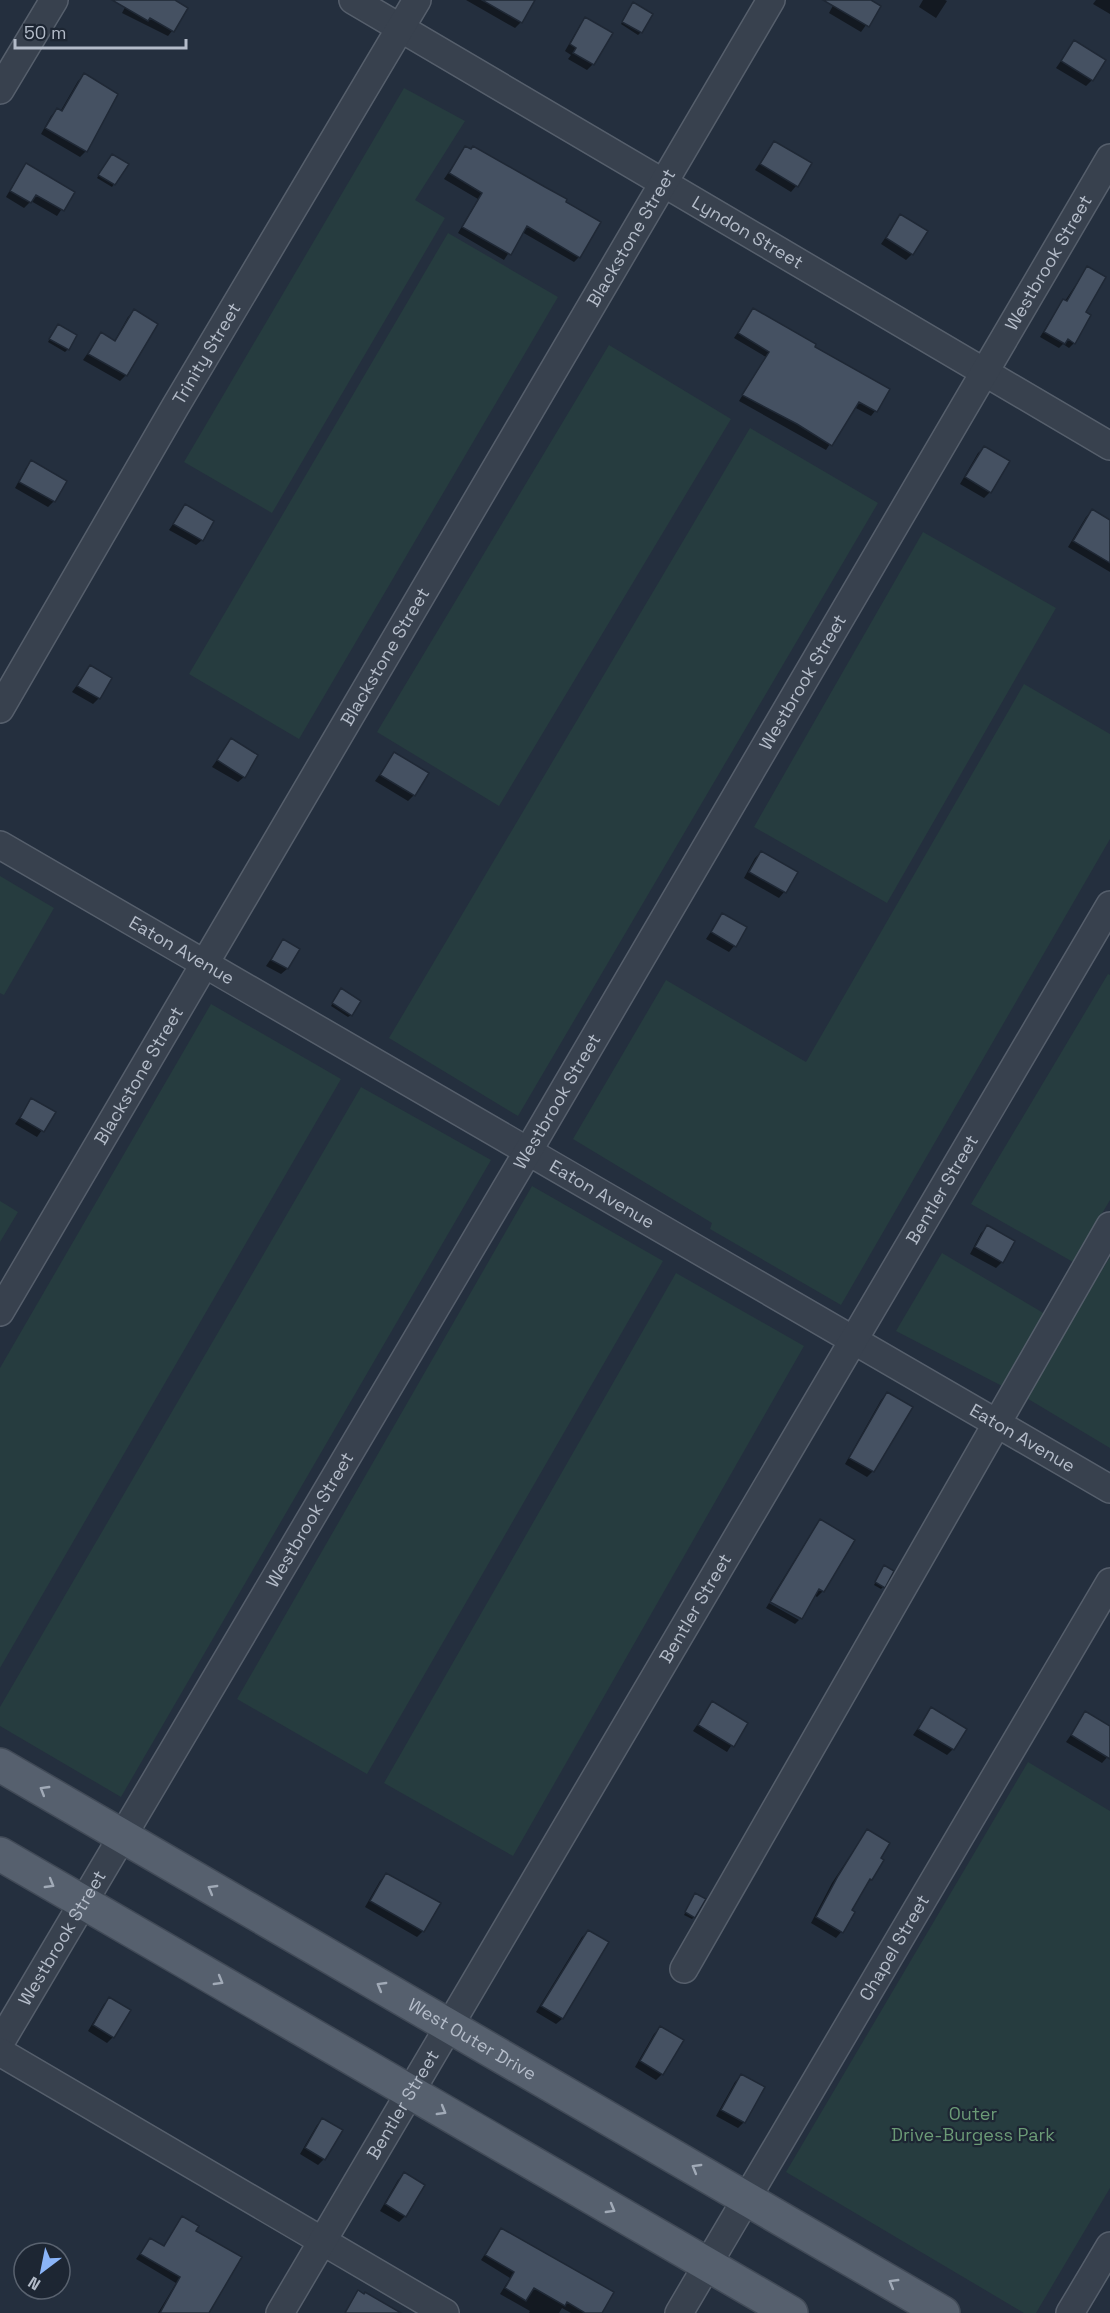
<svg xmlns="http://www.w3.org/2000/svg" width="1110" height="2313" font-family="'Space Grotesk',sans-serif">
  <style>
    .green { fill: #263c3f }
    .shadow { fill: #0007 }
    .building { fill: #455162; stroke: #1f2835; stroke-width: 1.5 }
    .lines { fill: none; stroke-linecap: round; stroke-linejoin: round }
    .minor-casing { stroke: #565f6c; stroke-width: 30 }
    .major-casing { stroke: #414a57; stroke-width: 36 }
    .minor { stroke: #38414e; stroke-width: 27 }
    .major { stroke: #56606e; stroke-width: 33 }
    .oneway { stroke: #a1aab7 }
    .labels { text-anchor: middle; stroke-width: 4.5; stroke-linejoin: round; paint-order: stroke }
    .street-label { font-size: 18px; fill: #b4bcc9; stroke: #1d2633 }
    .park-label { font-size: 18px; fill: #6b9a76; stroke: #1d2633 }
  </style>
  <rect width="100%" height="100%" fill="#242f3e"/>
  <path class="green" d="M404,88L465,121L415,200L445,218L272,513L184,462Z
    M448,233L558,297L299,739L189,674Z
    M609,345L731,419L499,806L377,732Z
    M750,428L878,503L518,1116L389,1038Z
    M923,532L1056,608L887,903L754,827Z
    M1024,684L1110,734V839L841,1305L710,1229L712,1223L573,1139L666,980L806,1062Z
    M0,876L54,908L4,995L0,993Z
    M1108,974L1110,975V1200L1073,1262L971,1204Z
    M211,1004L341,1079L0,1668V1368Z
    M361,1087L491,1160L121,1797L0,1726V1707Z
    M532,1186L663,1261L367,1774L237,1699Z
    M0,1201L18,1212L0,1242Z
    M942,1253L1045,1314L1002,1386L896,1331Z
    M1110,1257V1448L1025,1397Z
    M676,1273L804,1346L513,1856L384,1783Z
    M1028,1762L1110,1811V2188L1036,2313H1024L786,2172Z"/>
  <path class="shadow" d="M129,0H172V31L168,36L122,13Z
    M466,0H533L521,22L515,28Z
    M836,0H873L871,2L879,7L861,32L829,13Z
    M923,0H945L947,1L936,18L919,7Z
    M1096,0H1110V14L1093,4Z
    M631,6L641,32L638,35L621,24Z
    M585,19L593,64L587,70L568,59L571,55L565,51L580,25Z
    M1074,42L1092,80L1086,86L1056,68Z
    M84,75L86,151L80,157L41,134L51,116L57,110L60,112L78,81Z
    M774,143L796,186L791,192L755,170Z
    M465,148L579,257L574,262L522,232L504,260L458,233L478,199L444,179Z
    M112,155L126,165L112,187L97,178Z
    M27,165L73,192L57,216L31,201L24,208L6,197L21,171Z
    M900,216L912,254L906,260L881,244Z
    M1087,268L1084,312L1074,343L1069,348L1063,344L1059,348L1040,337L1059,306L1064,301H1065Z
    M753,310L813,347L888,390L875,411L871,416L854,407L826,450L739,401L766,357L734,338Z
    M134,311L126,375L120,381L83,360L101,334L114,342L128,317Z
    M56,328L68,349L65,352L48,342Z
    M984,448L990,492L984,498L960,484L978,453Z
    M32,462L54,501L48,507L15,488L26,468Z
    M185,506L202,540L196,545L169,530Z
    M1092,511L1110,522V572L1068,547L1086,517Z
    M90,667L99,698L93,704L72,692Z
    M231,740L244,777L238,782L212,767Z
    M394,754L414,795L408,801L375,781Z
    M761,852L796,872L784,892L779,898L744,878L755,858Z
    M722,915L734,946L729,952L706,939Z
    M283,941L287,969L281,974L266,966Z
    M339,992L351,1015L348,1017L331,1006Z
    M32,1100L54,1113L37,1137L15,1124Z
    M987,1227L1002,1262L996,1268L970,1254L981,1233Z
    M887,1394L873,1471L867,1477L845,1464L881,1400Z
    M821,1521L853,1540L823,1591L817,1597L814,1595L801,1617L770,1600L815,1527Z
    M882,1570L883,1587L881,1589L874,1585Z
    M769,1603L799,1620L795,1624L766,1608Z
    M712,1703L746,1723L727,1752L693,1731Z
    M931,1709L953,1749L947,1755L913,1735Z
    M1086,1713L1110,1727V1754L1102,1763L1066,1742Z
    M867,1830L871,1879L864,1886L849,1911L841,1932L836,1938L811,1923L832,1883Z
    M386,1875L423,1931L417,1937L365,1907L380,1881Z
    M693,1898L694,1917L692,1919L684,1915Z
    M588,1932L607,1943L562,2019L556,2024L536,2012L582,1937Z
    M110,1999L113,2037L107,2043L88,2031L104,2004Z
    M660,2028L662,2074L656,2080L635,2067L654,2034Z
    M741,2076L763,2088L744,2122L738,2128L716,2116L735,2082Z
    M323,2120L324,2159L318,2165L300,2154L317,2125Z
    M404,2174L405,2216L399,2222L380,2211L398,2180Z
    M182,2218L194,2231L205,2313H158L176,2283L136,2259L150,2240L163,2247Z
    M501,2230L601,2313H571L562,2308L559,2313H529L530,2311L500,2294L510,2278L481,2260Z"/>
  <path class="building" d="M112,0H175L188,8L174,32L150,18L148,21Z
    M482,0H535L522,23Z
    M823,0H871L881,6L869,27Z
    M633,2L653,14L642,33L622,22Z
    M585,17L613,33L594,65L573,53L576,48L570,44Z
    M1074,40L1106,60L1093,81L1061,61Z
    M84,73L118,94L87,152L45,128L57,108L62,111Z
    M774,141L812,163L798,187L760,164Z
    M465,146L471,149L473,146L545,187L567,199L566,202L601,222L580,258L527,226L511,255L462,227L482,193L449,173Z
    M112,154L129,164L115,185L98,175Z
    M26,163L75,192L64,211L36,195L31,203L10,191Z
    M900,214L928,231L913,255L886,238Z
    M1087,266L1106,277L1086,312L1091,315L1075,344L1068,339L1065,344L1044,332L1063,299L1067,301Z
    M753,308L816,344L815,347L890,389L877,412L859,402L832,446L797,424L742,395L769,352L738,333Z
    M134,309L158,324L127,376L88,354L101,332L115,341Z
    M58,324L77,335L69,350L49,339Z
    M984,446L1010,461L991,493L965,477Z
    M31,460L67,481L55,502L19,482Z
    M185,504L214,521L203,541L173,524Z
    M1092,509L1110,520V563L1073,541Z
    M90,665L112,678L100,699L77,686Z
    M231,738L258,755L245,778L217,760Z
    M394,752L429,773L415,796L380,775Z
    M761,851L798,872L786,893L749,872Z
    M722,913L747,927L736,947L711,932Z
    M283,939L300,949L288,969L271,960Z
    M341,988L361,1001L352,1016L332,1003Z
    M31,1098L56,1112L44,1132L20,1118Z
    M987,1225L1015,1241L1003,1263L975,1247Z
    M887,1392L913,1407L874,1472L849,1458Z
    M820,1519L855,1540L824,1592L819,1589L802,1619L770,1602Z
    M884,1565L894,1571L885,1588L875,1582Z
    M712,1701L748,1723L734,1747L698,1725Z
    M931,1707L967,1729L954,1750L918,1729Z
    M1085,1711L1110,1726V1759L1071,1735Z
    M867,1829L890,1843L881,1858L884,1860L872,1880L870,1879L852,1910L855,1912L843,1933L816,1917L838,1876Z
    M386,1873L441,1903L424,1932L370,1901Z
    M695,1893L706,1899L695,1918L685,1912Z
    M588,1930L609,1942L563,2019L541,2006Z
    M109,1997L131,2010L114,2038L93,2025Z
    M660,2026L684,2040L663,2075L640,2061Z
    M741,2074L765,2087L745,2123L721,2110Z
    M322,2118L343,2130L325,2160L305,2148Z
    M404,2172L425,2185L406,2217L385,2204Z
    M182,2216L199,2226L196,2231L242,2257L209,2313H160L180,2277L140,2254L150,2238L164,2246Z
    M501,2228L614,2292L602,2313H585L567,2302L565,2306L534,2288L526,2301L505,2288L514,2272L485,2255Z
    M358,2290L364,2294L365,2292L401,2313H345Z"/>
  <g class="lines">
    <defs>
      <g id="minor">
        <path id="s1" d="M353,0L1110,446"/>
        <path d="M0,90L54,0"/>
        <path id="s2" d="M0,709L175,407L417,0"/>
        <path id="s3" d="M0,845L1110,1489"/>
        <path id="s4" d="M0,1312L771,0"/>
        <path d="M684,1969L1110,1226"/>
        <path id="s5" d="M0,2043L517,1170L1110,158"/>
        <path d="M0,2052L445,2313"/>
        <path id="s6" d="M280,2313L1110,905"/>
        <path id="s7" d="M679,2313L1110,1582"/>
        <path d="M1070,2313L1110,2246"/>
      </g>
      <g id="major">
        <path id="s8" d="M0,1765L943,2313"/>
        <path d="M0,1854L791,2313"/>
      </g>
    </defs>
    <use href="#minor" class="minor-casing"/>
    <use href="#major" class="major-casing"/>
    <use href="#minor" class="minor"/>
    <use href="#major" class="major"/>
  </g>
  <defs><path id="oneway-chevron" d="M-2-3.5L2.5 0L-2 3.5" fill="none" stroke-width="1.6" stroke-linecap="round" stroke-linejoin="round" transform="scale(1.5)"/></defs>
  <g class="oneway">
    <use href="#oneway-chevron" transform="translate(44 1790) rotate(-149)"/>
    <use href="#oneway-chevron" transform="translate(50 1884) rotate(30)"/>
    <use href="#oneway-chevron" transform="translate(212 1889) rotate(-150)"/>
    <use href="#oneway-chevron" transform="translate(219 1981) rotate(30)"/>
    <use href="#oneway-chevron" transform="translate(381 1986) rotate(-150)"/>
    <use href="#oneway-chevron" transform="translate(442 2111) rotate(30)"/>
    <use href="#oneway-chevron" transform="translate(696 2168) rotate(-150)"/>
    <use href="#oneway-chevron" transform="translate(611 2209) rotate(30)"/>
    <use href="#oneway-chevron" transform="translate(893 2283) rotate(-149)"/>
  </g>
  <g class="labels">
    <g class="street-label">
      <text dy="6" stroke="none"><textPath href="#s1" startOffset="458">Lyndon Street</textPath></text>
      <text dy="6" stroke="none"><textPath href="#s4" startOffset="1246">Blackstone Street</textPath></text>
      <text dy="6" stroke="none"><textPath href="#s5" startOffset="2066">Westbrook Street</textPath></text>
      <text dy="6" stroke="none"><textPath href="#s2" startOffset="411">Trinity Street</textPath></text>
      <text dy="6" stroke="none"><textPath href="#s4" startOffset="760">Blackstone Street</textPath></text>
      <text dy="6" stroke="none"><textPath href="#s5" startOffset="1580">Westbrook Street</textPath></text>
      <text dy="6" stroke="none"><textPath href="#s3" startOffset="210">Eaton Avenue</textPath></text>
      <text dy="6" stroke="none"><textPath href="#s4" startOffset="274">Blackstone Street</textPath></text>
      <text dy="6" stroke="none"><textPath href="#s5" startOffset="1094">Westbrook Street</textPath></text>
      <text dy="6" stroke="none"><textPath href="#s6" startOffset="1304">Bentler Street</textPath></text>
      <text dy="6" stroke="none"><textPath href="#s3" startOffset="696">Eaton Avenue</textPath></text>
      <text dy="6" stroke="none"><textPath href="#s3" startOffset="1182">Eaton Avenue</textPath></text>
      <text dy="6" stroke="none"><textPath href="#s5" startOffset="608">Westbrook Street</textPath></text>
      <text dy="6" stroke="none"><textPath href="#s6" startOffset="818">Bentler Street</textPath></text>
      <text dy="6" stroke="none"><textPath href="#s5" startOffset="122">Westbrook Street</textPath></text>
      <text dy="6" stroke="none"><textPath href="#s7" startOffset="424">Chapel Street</textPath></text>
      <text dy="6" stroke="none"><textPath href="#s8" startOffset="546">West Outer Drive</textPath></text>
      <text dy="6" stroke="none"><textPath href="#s6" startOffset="242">Bentler Street</textPath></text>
    </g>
    <g class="park-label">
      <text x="973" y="2120">Outer<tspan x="973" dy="21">Drive-Burgess Park</tspan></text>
    </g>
  </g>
  <g transform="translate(42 2271) rotate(212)"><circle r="28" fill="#1d2633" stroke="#59626f" stroke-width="1.5"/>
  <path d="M0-4.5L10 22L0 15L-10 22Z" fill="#8ab4f8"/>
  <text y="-9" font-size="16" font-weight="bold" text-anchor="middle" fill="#b4bcc9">N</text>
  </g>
  <path d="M15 39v9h171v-9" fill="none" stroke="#b4bcc9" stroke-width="3"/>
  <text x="24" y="39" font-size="18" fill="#b4bcc9" stroke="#1d2633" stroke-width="4.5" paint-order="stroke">50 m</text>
</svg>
